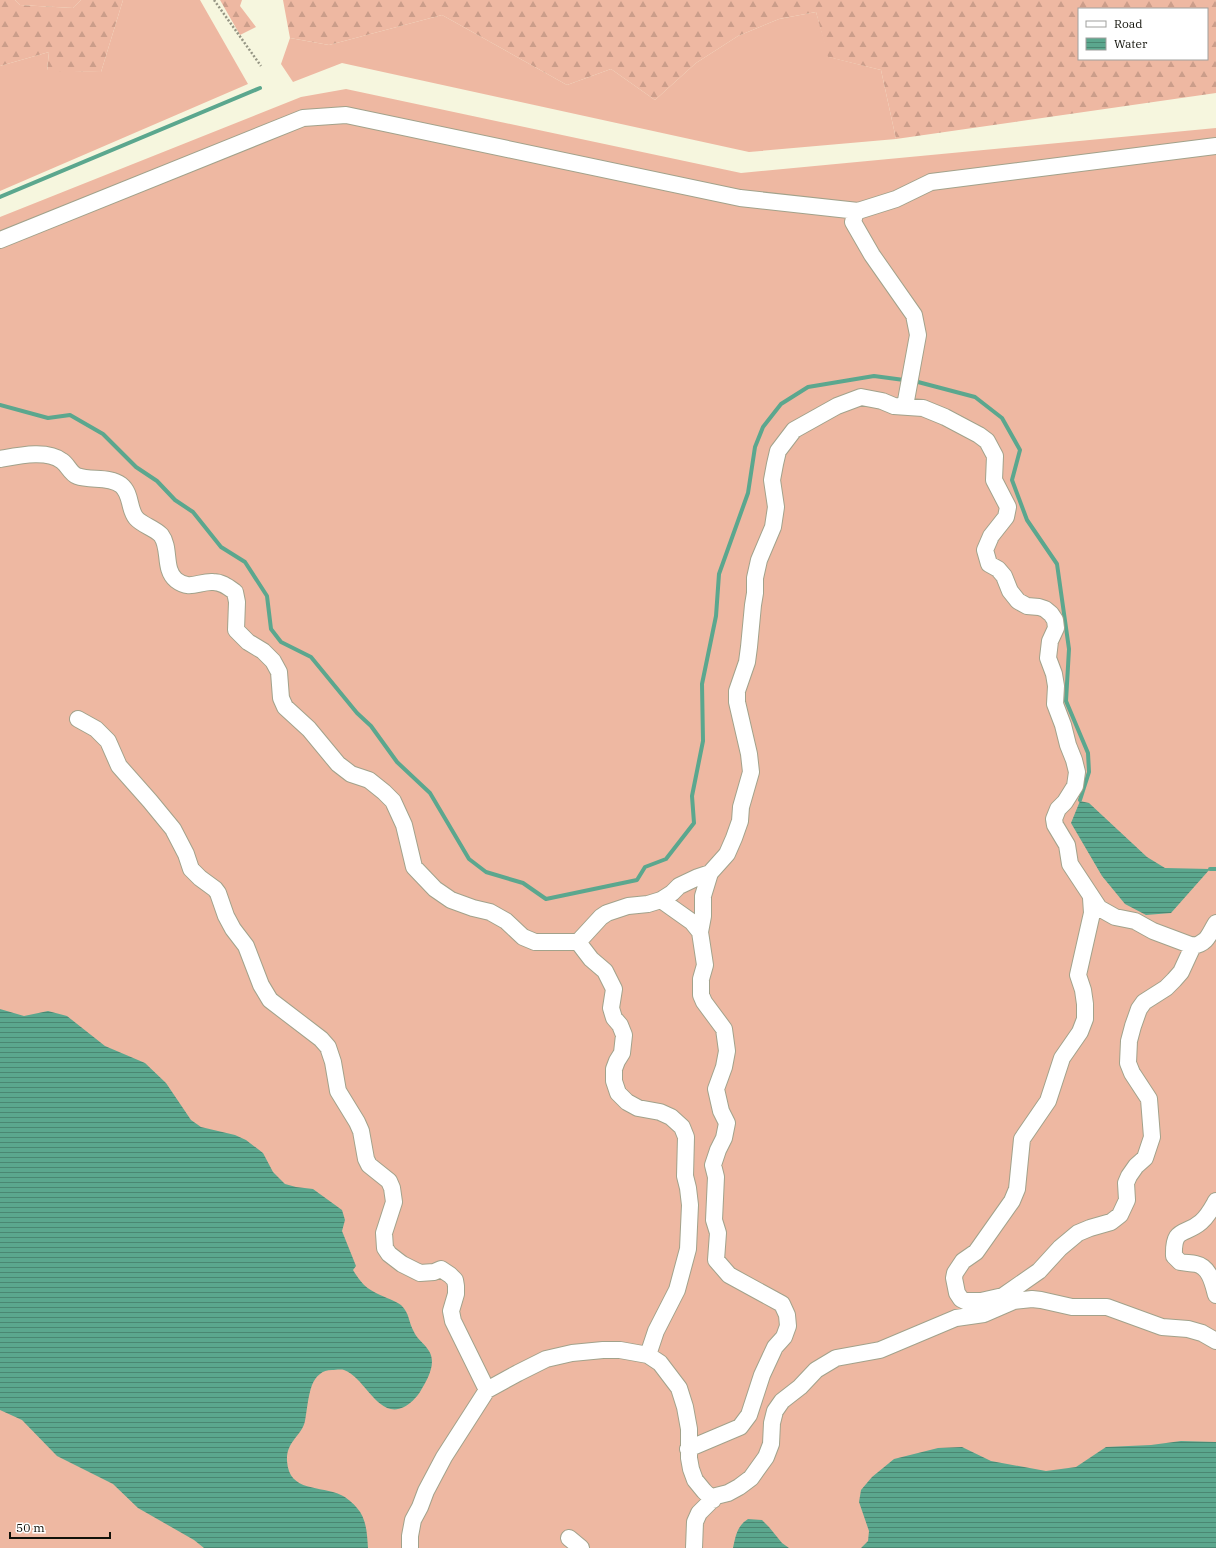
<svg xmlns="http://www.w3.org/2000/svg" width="1216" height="1548" font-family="'IBM Plex Serif',serif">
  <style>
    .grass { fill: #eeb8a2 }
    .forest { fill: url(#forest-firs); fill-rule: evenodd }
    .water { fill: url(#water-rules) }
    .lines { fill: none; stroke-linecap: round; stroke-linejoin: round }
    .stream { stroke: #5ba78e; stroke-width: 4 }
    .minor-casing { stroke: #a2a28b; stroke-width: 18 }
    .path { stroke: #959584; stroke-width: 2.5; stroke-dasharray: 2 2; stroke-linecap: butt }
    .minor { stroke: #fff; stroke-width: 16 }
  </style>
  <defs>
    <pattern id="forest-firs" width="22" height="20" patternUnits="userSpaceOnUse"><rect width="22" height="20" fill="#eeb8a2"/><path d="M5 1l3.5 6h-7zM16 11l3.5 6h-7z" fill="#cb9d8a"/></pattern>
    <pattern id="water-rules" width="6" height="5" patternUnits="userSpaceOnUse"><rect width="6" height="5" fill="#5ba78e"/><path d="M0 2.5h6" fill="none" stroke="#4a8772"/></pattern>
  </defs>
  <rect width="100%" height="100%" fill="#f6f6de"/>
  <path class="grass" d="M15,0H81L73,8L20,5Z
    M123,0H200L248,84L0,191V66L49,52L47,70L101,72Z
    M816,12L829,57L881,70L896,139L749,152L342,63L293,82L281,64L290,38L329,45L442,15L567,85L611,69L655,100L696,63L738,36L779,19Z
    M346,89L741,173L1216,128V1548H0V217L301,97Z"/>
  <path class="forest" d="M0,0H15L20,5L73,8L81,0H123L101,72L47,71L49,52L0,66Z
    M220,0H242L240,6L256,27L240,35Z
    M283,0H1216V93L896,139L881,70L828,57L816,12L779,19L738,36L696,63L655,100L611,69L567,85L442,15L329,45L290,38ZM1079,9H1207V59H1079Z"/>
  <path class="water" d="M1080,801L1089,803L1147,857L1165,868L1210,869L1171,913L1146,915L1125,904L1102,876L1071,823Z
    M0,1009L24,1016L48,1011L67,1016L105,1046L145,1063L166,1083L191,1120L201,1127L235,1135L246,1140L263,1153L273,1172L285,1184L296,1187L313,1189L342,1210L345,1220L342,1231L356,1266L353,1270C364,1288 369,1290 387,1298C392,1300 397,1302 401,1305C410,1314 408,1321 414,1332C417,1339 425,1344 429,1351C437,1364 427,1380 420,1392C416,1398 410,1404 404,1407C378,1420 365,1377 344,1370C341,1369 335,1370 332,1370C322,1370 316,1376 312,1385C308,1396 307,1410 305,1421C302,1436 286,1441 287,1461C289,1493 321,1485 341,1495C346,1497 354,1504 357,1508C367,1519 367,1535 368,1548H204L194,1540L138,1508L113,1484L57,1456L22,1420L0,1410Z
    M1181,1441L1216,1442V1548H861L868,1541L869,1531L859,1502L861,1490L872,1477L894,1459L938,1448L962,1447L991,1461L1046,1471L1076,1467L1106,1447L1151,1445Z
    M748,1519L762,1520L769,1527L782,1543L789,1548H733C736,1535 737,1526 748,1519Z"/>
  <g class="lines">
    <path class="stream" d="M0,197L260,88
      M918,382L975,397L1002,418L1020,450L1012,480L1027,520L1057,564L1069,649L1066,701L1088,753L1089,772L1080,800
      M0,405L48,418L70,415L103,434L136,467L157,481L175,500L193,512L221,547L245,562L267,596L271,629L281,642L311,657L357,713L371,726L397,762L430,793L469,859L486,872L523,883L546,899L637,880L645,867L666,859L694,823L692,796L703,741L702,684L716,616L719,574L748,493L755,447L763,427L781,404L808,387L874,376L904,380
      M1210,869H1216"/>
    <defs>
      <path id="minor" d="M856,211L853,222L872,255L914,315L918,335L905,406
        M0,240L303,118L346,115L740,198L858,211L896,199L931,182L1216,146
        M0,459C17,456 47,449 62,461C68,465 70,473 77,476C91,481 109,476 121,485C132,494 128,508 136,518C142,525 154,528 161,535C171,548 163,569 176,580C190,591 199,581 213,582C222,582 228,587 235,592L237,602L236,630L248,642L263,651L273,661L279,672L281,698L285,707L309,729L338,764L351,774L369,780L384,792L393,801L404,825L414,867L435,889L451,900L473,908L490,912L506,921L523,937L535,942H578L601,917L607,913L628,906L648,904L661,900L672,893L679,886L698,877L710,873L727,854L734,838L740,821L741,807L751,772L749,754L737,702V691L747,662L749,647L753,605L755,593V578L759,560L773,527L776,507L772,480L775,464L778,451L794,430L837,406L861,397L882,401L894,406L923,408L945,417L979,435L987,441L995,456L994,480L1008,507L1006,517L991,536L985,550L989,564L998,569L1004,576L1010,591L1018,601L1027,606L1039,607L1045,609L1051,614L1055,620L1056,628L1050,641L1048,658L1054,674L1056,686L1055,704L1063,725L1068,745L1074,760L1077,772L1075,786L1065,802L1058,809L1054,819L1055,825L1067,845L1070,864L1099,908L1115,917L1135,921L1153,931L1193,946
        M78,719L96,729L108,741L119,766L150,801L173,829L186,854L191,869L200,878L215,889L218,893L226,916L233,929L246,946L261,985L270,1000L321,1039L328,1047L333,1062L338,1091L357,1122L361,1131L366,1159L369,1165L389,1181L392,1188L394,1202L384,1233L385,1248L389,1254L402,1264L420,1273L434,1272L441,1269L450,1275L455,1280L456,1286V1294L451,1311L453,1321L487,1390
        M1091,898L1092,913L1078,975L1083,990L1085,1004V1019L1080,1032L1062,1058L1048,1101L1022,1139L1017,1189L1012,1201L976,1252L963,1261L955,1273L954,1278L957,1293L961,1299L965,1301H981L1003,1296L1039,1271L1060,1248L1078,1233L1090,1228L1111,1222L1120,1215L1127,1200L1126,1183L1129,1176L1136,1166L1145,1158L1152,1137L1149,1099L1132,1073L1128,1063L1129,1041L1133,1026L1139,1009L1144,1002L1166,988L1174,980L1181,972L1193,946C1208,943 1209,934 1216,923
        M661,900L692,922L700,932
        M578,942L591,959L605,971L614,989L611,1008L614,1018L620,1025L624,1035L622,1053L617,1061L614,1069V1081L618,1093L627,1102L638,1108L660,1112L671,1117L682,1127L686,1137L685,1176L688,1188L690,1205L688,1249L677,1290L656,1331L648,1355
        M1216,1201C1212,1208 1208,1216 1201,1222C1185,1236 1173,1226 1174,1256L1180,1262C1185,1263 1191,1263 1196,1264C1210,1267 1213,1284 1216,1295
        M688,1449L740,1427L749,1415L762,1375L775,1347L784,1337L788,1326L787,1315L782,1304L729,1275L716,1260L718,1233L714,1220L716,1177L713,1165L718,1150L724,1138L727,1123L721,1111L716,1089L724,1067L727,1051L724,1029L704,1002L701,995V979L705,965L700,932L703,916V896L710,873
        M569,1538L581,1548
        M410,1548V1536L413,1520L420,1507L426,1491L444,1457L487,1390L518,1373L546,1359L572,1353L603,1350H620L648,1355L660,1363L679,1388L685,1407L689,1429V1458L691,1469L695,1480L704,1491L713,1500
        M694,1548L695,1522L699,1513L716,1496L728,1493L739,1487L751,1478L766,1457L771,1444L772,1423L775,1411L782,1401L800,1387L816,1370L836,1358L880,1350L956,1318L984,1314L1014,1301L1032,1299L1041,1300L1072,1307H1107L1162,1327L1188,1329L1202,1333L1216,1341"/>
    </defs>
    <use href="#minor" class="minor-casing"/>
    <path class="path" d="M214,0L261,66"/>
    <use href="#minor" class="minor"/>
  </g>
  <rect x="1078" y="8" width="130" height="52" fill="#ffffff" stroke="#a0a09d"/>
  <rect x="1086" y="21" width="20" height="6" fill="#ffffff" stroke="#a0a09d"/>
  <text x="1114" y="28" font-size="12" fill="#111109">Road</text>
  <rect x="1086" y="38" width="20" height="12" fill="url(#water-rules)" stroke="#a0a09d"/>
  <text x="1114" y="48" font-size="12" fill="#111109">Water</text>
  <path d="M10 1532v6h100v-6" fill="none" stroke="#111109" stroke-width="2"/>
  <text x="16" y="1532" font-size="12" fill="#111109" stroke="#ffffff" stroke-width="3" paint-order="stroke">50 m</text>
</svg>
